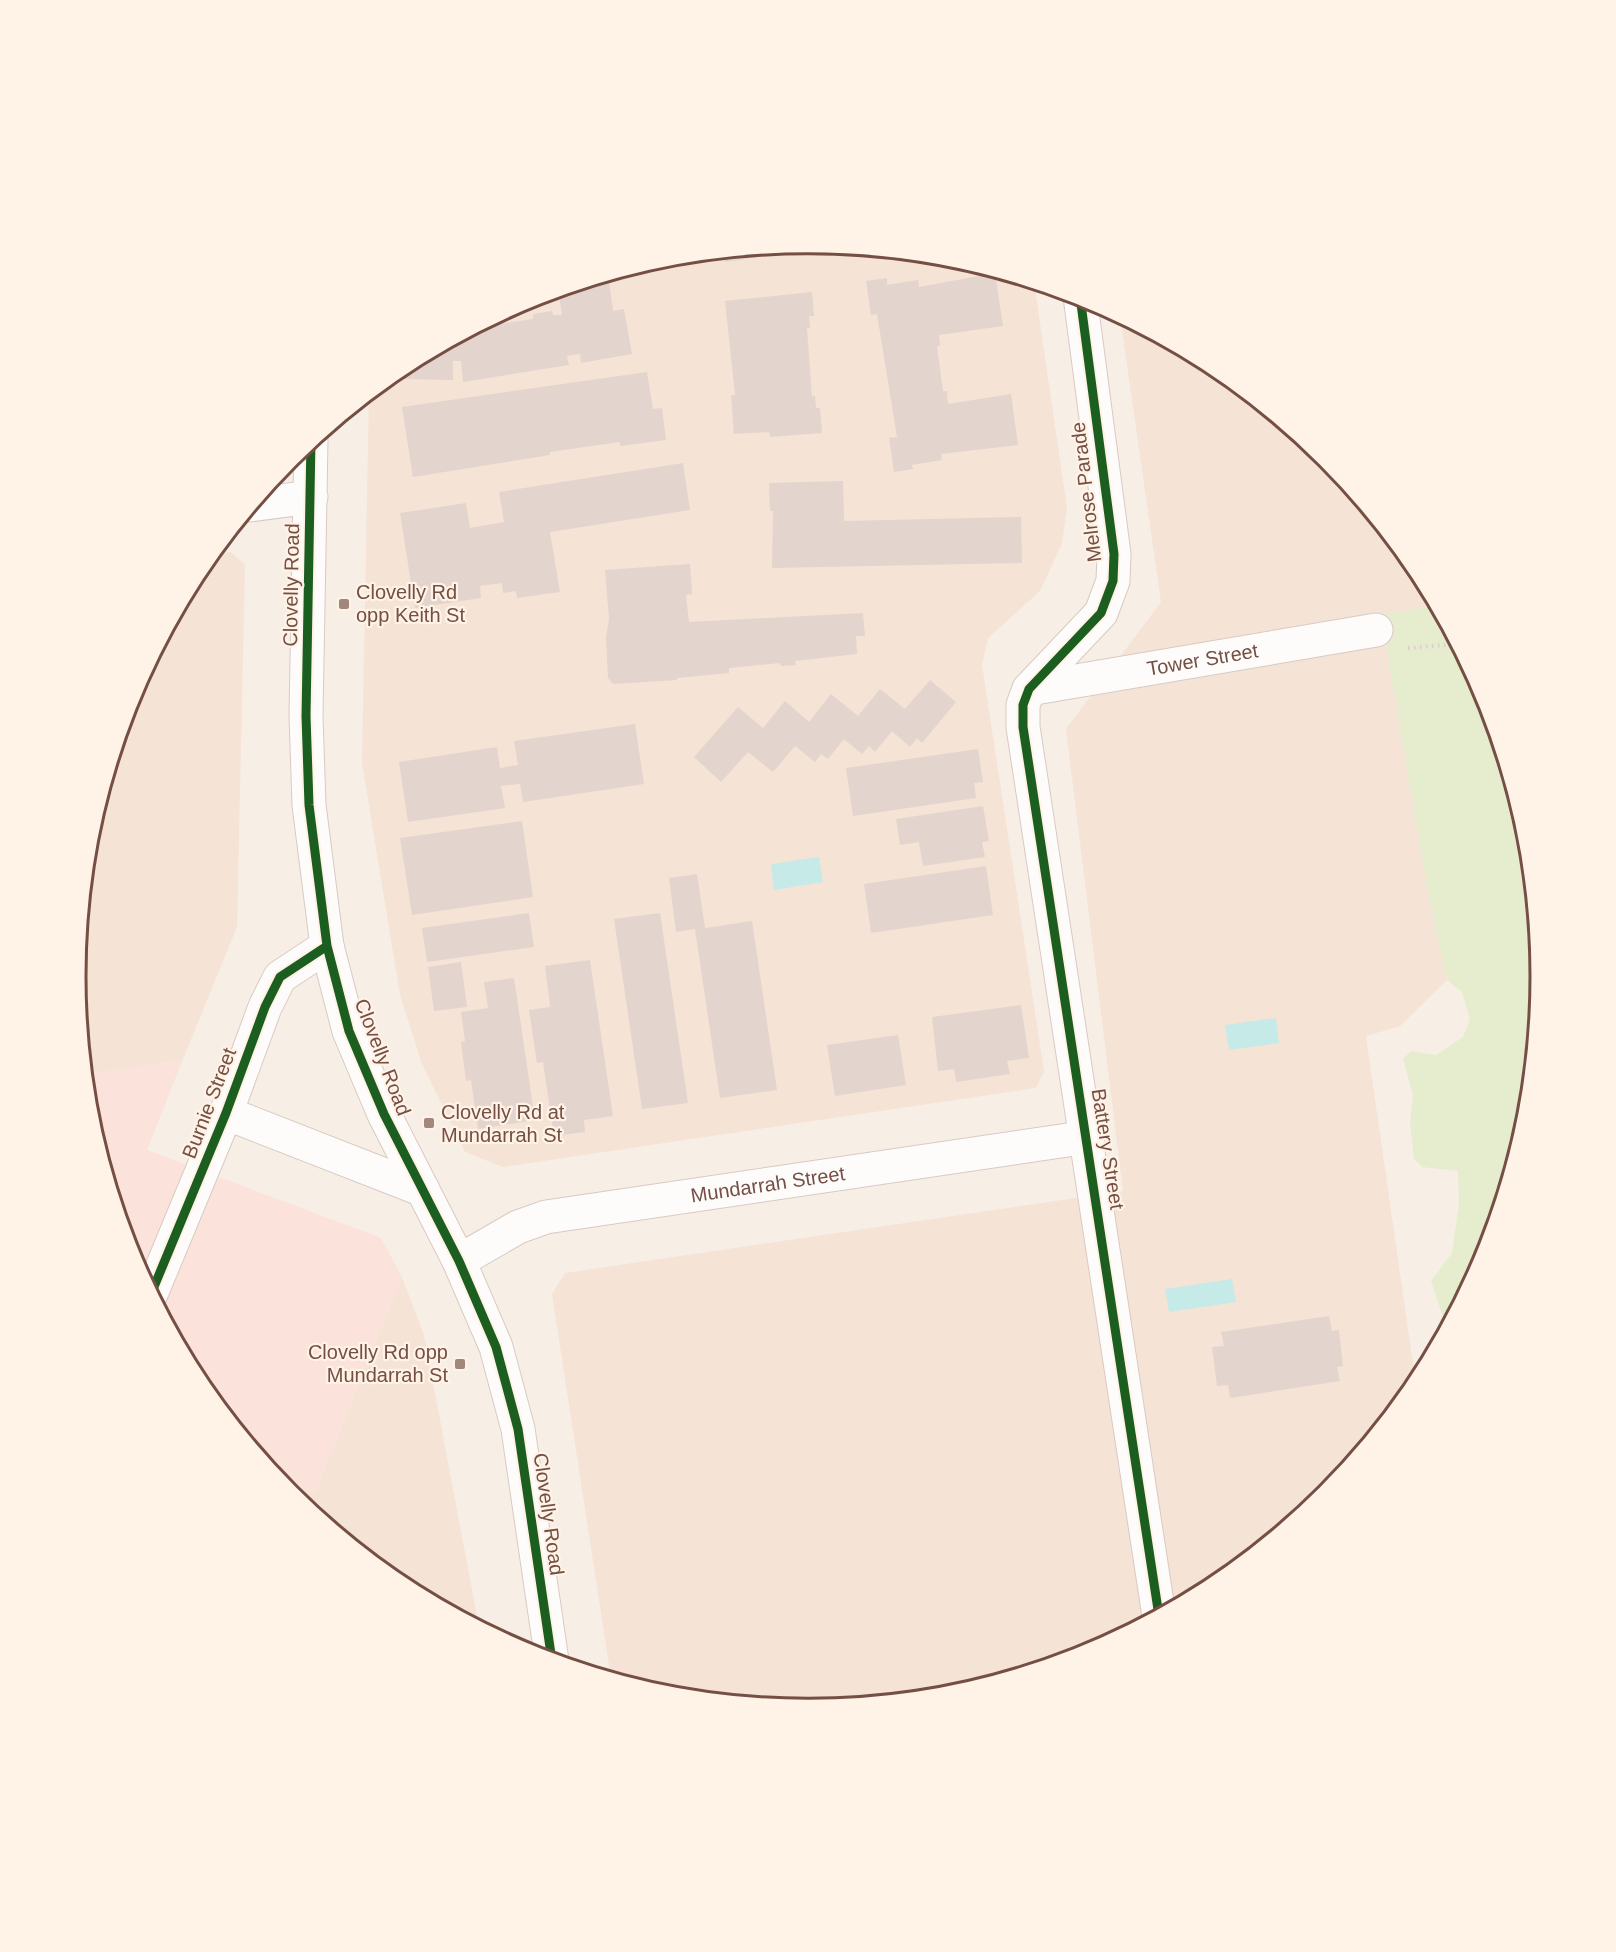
<svg xmlns="http://www.w3.org/2000/svg" width="1616" height="1952" font-family="Arial,sans-serif">
  <style>
    .residential { fill: #f5e3d6 }
    .commercial { fill: #fbe2da }
    .green { fill: #e5edce }
    .water { fill: #c6eae7 }
    .building { fill: #e3d4cd }
    .lines { fill: none; stroke-linecap: round; stroke-linejoin: round }
    .minor-casing { stroke: #d8cac3; stroke-width: 35 }
    .path { stroke: #d9ceca; stroke-width: 4; stroke-dasharray: 1.5 4.5; stroke-linecap: butt }
    .minor { stroke: #fefcfb; stroke-width: 33 }
    .cycleway-casing { stroke: #fff2e6; stroke-width: 13 }
    .cycleway { stroke: #1b5e20; stroke-width: 9 }
    .poi-dot { fill: #a2877c; stroke: #fff2e6; stroke-width: 2 }
    .labels { text-anchor: middle; stroke-width: 4.5; stroke-linejoin: round; paint-order: stroke }
    .street-label { font-size: 20px; fill: #754f44; stroke: #fff2e6 }
    .poi-label { font-size: 20px; fill: #754f44; stroke: #fff2e6; text-anchor: start }
    .rim { fill: none; stroke: #754f44; stroke-width: 3 }
  </style>
  <rect width="100%" height="100%" fill="#f7eee5"/>
  <path class="residential" d="M808,243L951,257L1034,282L1067,508L1062,543L1040,591L988,638L982,665L1044,1071L1036,1088L503,1167L465,1152L422,1064L400,995L362,763L369,392L401,366L528,299L665,257Z
    M1120,316L1216,367L1327,458L1418,569L1437,606L1381,614L1427,887L1447,980L1400,1026L1366,1036L1416,1385L1326,1495L1215,1586L1088,1653L951,1695L808,1709L665,1695L611,1678L552,1294L565,1273L1123,1191L1066,729L1161,602Z
    M231,552L245,565L237,927L183,1059L85,1075L75,976L89,833L131,695L199,568L209,556Z
    M402,1277L424,1335L479,1627L400,1585L289,1494L276,1478L315,1493Z"/>
  <path class="commercial" d="M183,1059L147,1150L381,1238L402,1277L315,1493L276,1478L198,1383L131,1256L89,1119L85,1075Z"/>
  <path class="green" d="M1437,606L1485,696L1527,833L1541,976L1527,1119L1485,1257L1447,1329L1431,1281L1452,1253L1459,1204L1458,1171L1422,1167L1414,1159L1410,1123L1413,1095L1403,1059L1411,1051L1436,1055L1463,1037L1470,1019L1462,992L1447,980L1427,887L1381,614Z"/>
  <path class="water" d="M819,857L823,882L774,890L771,864Z
    M1276,1018L1279,1043L1229,1050L1225,1025Z
    M1232,1279L1236,1302L1169,1312L1165,1289Z"/>
  <path class="building" d="M808,243L828,246L725,262L723,251Z
    M995,273L1003,326L939,335L940,346H937L943,391H947L948,404L1011,394L1018,445L941,454L942,460L912,465L913,469L894,472L889,438L897,437L877,314L871,315L866,281L887,278V285L918,280L919,287Z
    M608,274L613,311L624,309L632,354L581,363L580,354L567,356L569,365L463,382L461,361H453V380L402,379L403,366L486,321L487,326L533,319V314L552,311L553,315H562L558,290Z
    M812,292L814,316H809L810,328H807L812,397L815,396L816,408H820L822,433L770,437L769,432L734,434L731,395H735L725,301Z
    M647,372L653,409L662,408L666,440L620,446V442L550,452V455L413,477L402,407Z
    M683,463L690,510L550,532L560,592L517,598L516,591L503,593L502,583L480,586L481,598L415,608L400,513L466,503L470,528L504,522L499,492Z
    M843,481L844,521L1021,517L1022,563L772,568L773,511H770L769,483Z
    M690,564L692,594L686,595L689,622L863,613L865,636H856L857,654L795,661L796,665L781,666L780,663L729,668V673L677,678V680L613,684L608,678L606,637L609,619L605,570Z
    M930,680L956,702L922,743L917,738L910,747L892,731L875,752L869,746L862,754L844,739L828,759L821,754L815,762L795,746L773,772L748,752L721,782L694,757L738,707L763,728L785,701L809,722L831,694L858,716L880,689L905,709Z
    M635,724L644,784L523,802L520,784L501,786L505,808L408,822L399,762L497,747L500,768L518,765L514,741Z
    M978,749L983,782L974,783L976,798L853,816L846,768Z
    M983,806L989,841L982,842L985,857L923,866L919,842L900,845L896,819Z
    M522,821L533,897L412,915L400,838Z
    M986,866L993,915L871,933L864,884Z
    M697,874L705,928L752,921L777,1090L720,1098L695,929L676,932L669,878Z
    M529,913L534,947L427,962L422,928Z
    M660,913L688,1103L642,1109L614,919Z
    M590,960L613,1116L584,1120L585,1132L554,1136L543,1062L537,1063L529,1010L550,1007L545,966Z
    M461,962L467,1007L434,1011L428,967Z
    M514,978L535,1120L478,1129L471,1080L466,1081L461,1042L465,1041L461,1012L488,1008L484,982Z
    M1021,1005L1029,1058L1007,1061L1010,1074L956,1082L954,1069L938,1071L932,1017Z
    M898,1035L906,1085L835,1096L827,1045Z
    M1329,1316L1332,1331L1339,1330L1343,1366L1337,1367L1340,1381L1230,1398L1228,1385L1217,1386L1212,1347L1224,1346L1221,1332Z"/>
  <g class="lines">
    <defs>
      <g id="minor">
        <path d="M1080,296L1114,554L1113,581L1101,613L1029,689L1023,705V727L1159,1616"/>
        <path d="M311,440L306,716L309,805L327,946L349,1031L384,1114L459,1261L496,1347L518,1429L552,1661"/>
        <path d="M250,505L311,497"/>
        <path id="s1" d="M1029,689L1376,630"/>
        <path d="M226,1113L423,1190"/>
        <path id="s2" d="M459,1261L518,1227L546,1217L1088,1137"/>
        <path d="M151,1294L226,1113L265,1007L280,977L327,946"/>
      </g>
    </defs>
    <use href="#minor" class="minor-casing"/>
    <path class="path" d="M1408,648L1457,644"/>
    <use href="#minor" class="minor"/>
    <defs>
      <path id="cycleway" d="M1080,296L1114,554L1113,581L1101,613L1029,689L1023,705V727L1159,1616
        M311,440L306,716L309,805L327,946L349,1031L384,1114L459,1261L496,1347L518,1429L552,1661
        M151,1294L226,1113L265,1007L280,977L327,946"/>
    </defs>
    <use href="#cycleway" class="cycleway-casing"/>
    <use href="#cycleway" class="cycleway"/>
  </g>
  <g class="poi-dot">
    <rect x="338" y="598" width="12" height="12" rx="3"/>
    <rect x="423" y="1117" width="12" height="12" rx="3"/>
    <rect x="454" y="1358" width="12" height="12" rx="3"/>
  </g>
  <g class="labels">
    <g class="street-label">
      <text transform="translate(1086 492) rotate(-97)" y="7">Melrose Parade</text>
      <text transform="translate(291 585) rotate(-89)" y="7">Clovelly Road</text>
      <text dy="7" stroke="none"><textPath href="#s1" startOffset="176">Tower Street</textPath></text>
      <text transform="translate(383 1057) rotate(69)" y="7">Clovelly Road</text>
      <text transform="translate(209 1103) rotate(-69)" y="7">Burnie Street</text>
      <text transform="translate(1108 1149) rotate(81)" y="7">Battery Street</text>
      <text dy="7" stroke="none"><textPath href="#s2" startOffset="322">Mundarrah Street</textPath></text>
      <text transform="translate(549 1514) rotate(82)" y="7">Clovelly Road</text>
    </g>
    <g class="poi-label">
      <text x="356" y="599">Clovelly Rd<tspan x="356" dy="23">opp Keith St</tspan></text>
      <text x="441" y="1119">Clovelly Rd at<tspan x="441" dy="23">Mundarrah St</tspan></text>
      <text x="448" y="1359" text-anchor="end">Clovelly Rd opp<tspan x="448" dy="23">Mundarrah St</tspan></text>
    </g>
  </g>
  <path d="M0 0H1616V1952H0ZM86 976a722 722 0 1 1 1444 0a722 722 0 1 1-1444 0Z" fill="#fff2e6" fill-rule="evenodd"/>
  <path class="rim" d="M86 976a722 722 0 1 1 1444 0a722 722 0 1 1-1444 0Z"/>
</svg>
